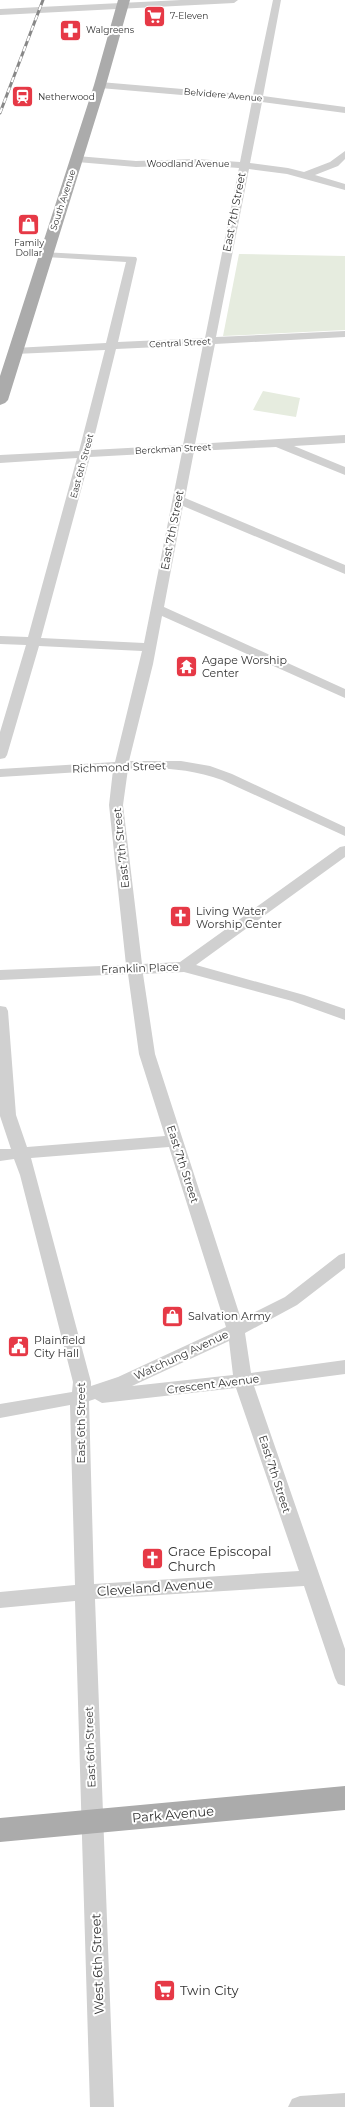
<svg xmlns="http://www.w3.org/2000/svg" width="345" height="2107" font-family="Montserrat,sans-serif">
  <style>
    .green { fill: #e6ecdf }
    .lines { fill: none; stroke-linecap: round; stroke-linejoin: round }
    .minor { fill: #d0d0d0; fill-rule: evenodd }
    .major { fill: #ababab; fill-rule: evenodd }
    .rail-casing { stroke: #888; stroke-width: 3 }
    .rail { stroke: #fff; stroke-width: 2; stroke-dasharray: 5.5; stroke-linecap: butt }
    .labels { text-anchor: middle; stroke-width: 4; stroke-linejoin: round; paint-order: stroke }
    .far-poi-label { font-size: 9px; fill: #333; stroke: #fff; text-anchor: start }
    .far-street-label { font-size: 9px; fill: #333; stroke: #fff }
    .street-label { font-size: 11px; fill: #333; stroke: #fff }
    .poi-label { font-size: 11px; fill: #333; stroke: #fff; text-anchor: start }
    .near-poi-label { font-size: 13px; fill: #333; stroke: #fff; text-anchor: start }
    .near-street-label { font-size: 13px; fill: #333; stroke: #fff }
  </style>
  <rect width="100%" height="100%" fill="#fff"/>
  <path class="green" d="M239,254L345,256V330L223,336Z
    M263,391L300,398L296,417L253,410Z"/>
  <g class="lines">
    <path class="minor" d="M181,0H238L234,3L0,15V9Z
      M273,0H281L263,96L345,107V113L262,102L250,163L288,168L304,172L330,162L345,151V159L338,166L315,175L345,184V190L287,174L249,169L216,337L345,331V337L215,344L195,444L345,435V443L294,446L345,467V475L276,447L194,451L185,498L345,565V574L183,506L164,607L345,689V698L162,616L153,664L129,761H181L210,766L232,774L345,827V836L222,780C191,769 160,767 128,769L123,805L142,964L180,962L340,847L345,846V857L196,965L304,995L345,1009V1020L292,1001L184,972L143,974L155,1054L241,1319L285,1297L339,1255L345,1253V1268L297,1305L245,1333L251,1373L345,1360V1374L254,1386L345,1649V1686L338,1684L335,1678L304,1586L95,1599L114,2107H90L75,1601L0,1608V1592L75,1585L70,1405L0,1418V1404L72,1392L73,1382L20,1175L14,1159L0,1161V1149H11L0,1116V1006L6,1007L8,1011L16,1115L27,1147L165,1136L139,1054L128,974L0,980V970L126,965L109,805L113,770L0,777V769L115,762L142,651L39,646L7,755L5,758L0,759V732L26,645L0,644V636L28,637L77,458L0,463V455L79,451L105,350L15,354L9,351L15,348L106,343L126,262L46,257L41,254L42,252L136,257L137,259L118,342L205,338L239,168L196,165L136,167L77,162L72,159L77,156L136,161L196,159L240,162L252,101L100,88L95,85L100,82L253,95ZM203,345L183,445L91,450L116,349ZM182,452L144,643L41,638L90,457ZM169,1147L226,1327L118,1377L91,1386V1382L31,1158ZM229,1341L233,1375L132,1386ZM236,1388L299,1571L94,1584L89,1401L95,1399L102,1403Z
      M345,2093V2107H288L292,2099L300,2096Z"/>
    <path class="major" d="M118,0H130L106,85L8,400L5,403L0,405V376L94,85Z
      M345,1786V1810L0,1842V1818Z"/>
    <defs>
      <path id="rail" d="M0,113L43,0"/>
    </defs>
    <use href="#rail" class="rail-casing"/>
    <use href="#rail" class="rail"/>
  </g>
  <defs>
    <symbol id="supermarket-square" viewBox="-11 -11 22 22"><rect x="-9" y="-9" width="18" height="18" rx="4" fill="#e63946" stroke="#fff"/><path d="M-6-5.5h2.5l.6 2H6L4.5 2H-2.5L-4.4-4H-6ZM-1.5 3.2a1.3 1.3 0 1 0 .1 0ZM3 3.2a1.3 1.3 0 1 0 .1 0Z" fill="#fff"/></symbol>
    <symbol id="pharmacy-square" viewBox="-11 -11 22 22"><rect x="-9" y="-9" width="18" height="18" rx="4" fill="#e63946" stroke="#fff"/><path d="M-2-6h4v4h4v4h-4v4h-4v-4h-4v-4h4Z" fill="#fff"/></symbol>
    <symbol id="station-square" viewBox="-11 -11 22 22"><rect x="-9" y="-9" width="18" height="18" rx="4" fill="#e63946" stroke="#fff"/><path d="M-3-6H3Q5-6 5-4V2Q5 4 3 4L4.5 6H3L1.5 4h-3L-3 6H-4.5L-3 4Q-5 4-5 2V-4Q-5-6-3-6ZM-3.5-4v3h7v-3ZM-3.5 1v1.5H-2V1ZM2 1v1.5H3.5V1Z" fill="#fff"/></symbol>
    <symbol id="shop-square" viewBox="-11 -11 22 22"><rect x="-9" y="-9" width="18" height="18" rx="4" fill="#e63946" stroke="#fff"/><path d="M-5-2.5h2.3a2.7 3.5 0 0 1 5.4 0H5L5.5 6h-11ZM-1.5-2.5h3a1.5 2.3 0 0 0-3 0Z" fill="#fff"/></symbol>
    <symbol id="temple-square" viewBox="-11 -11 22 22"><rect x="-9" y="-9" width="18" height="18" rx="4" fill="#e63946" stroke="#fff"/><path d="M0-6L5-2H3V0L6.5 2.5H4V6H1.5V3h-3V6H-4V2.5H-6.5L-3 0V-2H-5Z" fill="#fff"/></symbol>
    <symbol id="church-square" viewBox="-11 -11 22 22"><rect x="-9" y="-9" width="18" height="18" rx="4" fill="#e63946" stroke="#fff"/><path d="M-1.2-6h2.4v3.5h3.3v2.4h-3.3V6h-2.4V-.1h-3.3v-2.4h3.3Z" fill="#fff"/></symbol>
    <symbol id="civic-square" viewBox="-11 -11 22 22"><rect x="-9" y="-9" width="18" height="18" rx="4" fill="#e63946" stroke="#fff"/><path d="M-.6-6.5H3V-4.5H.6V-3L4-1V1h2V6H-6V1h2V-1L-.6-3ZM-1.2 2.5V6h2.4V2.5Z" fill="#fff"/></symbol>
  </defs>
  <g fill-rule="evenodd">
    <use href="#supermarket-square" x="142" y="4" width="25" height="25"/>
    <use href="#pharmacy-square" x="58" y="18" width="25" height="25"/>
    <use href="#station-square" x="10" y="84" width="25" height="25"/>
    <use href="#shop-square" x="16" y="212" width="25" height="25"/>
    <use href="#temple-square" x="174" y="654" width="25" height="25"/>
    <use href="#church-square" x="168" y="904" width="25" height="25"/>
    <use href="#shop-square" x="160" y="1304" width="25" height="25"/>
    <use href="#civic-square" x="6" y="1334" width="25" height="25"/>
    <use href="#church-square" x="140" y="1546" width="25" height="25"/>
    <use href="#supermarket-square" x="152" y="1978" width="25" height="25"/>
  </g>
  <g class="labels">
    <g class="far-poi-label">
      <text x="170" y="19">7-Eleven</text>
      <text x="86" y="33">Walgreens</text>
      <text x="38" y="100">Netherwood</text>
      <text x="29" y="246" text-anchor="middle">Family<tspan x="29" dy="10">Dollar</tspan></text>
    </g>
    <g class="far-street-label">
      <text transform="translate(223 95) rotate(5)" y="3">Belvidere Avenue</text>
      <text x="188" y="167">Woodland Avenue</text>
      <text transform="translate(63 200) rotate(-72)" y="3">South Avenue</text>
      <text transform="translate(180 343) rotate(-3)" y="3">Central Street</text>
      <text transform="translate(173 449) rotate(-3)" y="3">Berckman Street</text>
      <text transform="translate(82 466) rotate(-75)" y="3">East 6th Street</text>
    </g>
    <g class="street-label">
      <text transform="translate(234 212) rotate(-79)" y="4">East 7th Street</text>
      <text transform="translate(172 530) rotate(-79)" y="4">East 7th Street</text>
      <text transform="translate(119 767) rotate(-2)" y="4">Richmond Street</text>
      <text transform="translate(121 848) rotate(-96)" y="4">East 7th Street</text>
      <text transform="translate(140 968) rotate(-2)" y="4">Franklin Place</text>
      <text transform="translate(183 1164) rotate(72)" y="4">East 7th Street</text>
      <text transform="translate(181 1355) rotate(-25)" y="4">Watchung Avenue</text>
      <text transform="translate(213 1384) rotate(-7)" y="4">Crescent Avenue</text>
      <text transform="translate(81 1423) rotate(-90)" y="4">East 6th Street</text>
      <text transform="translate(275 1474) rotate(72)" y="4">East 7th Street</text>
      <text transform="translate(90 1747) rotate(-92)" y="4">East 6th Street</text>
    </g>
    <g class="poi-label">
      <text x="202" y="664">Agape Worship<tspan x="202" dy="13">Center</tspan></text>
      <text x="196" y="915">Living Water<tspan x="196" dy="13">Worship Center</tspan></text>
      <text x="188" y="1320">Salvation Army</text>
      <text x="34" y="1344">Plainfield<tspan x="34" dy="13">City Hall</tspan></text>
    </g>
    <g class="near-poi-label">
      <text x="168" y="1556">Grace Episcopal<tspan x="168" dy="15">Church</tspan></text>
      <text x="180" y="1995">Twin City</text>
    </g>
    <g class="near-street-label">
      <text transform="translate(155 1587) rotate(-4)" y="5">Cleveland Avenue</text>
      <text transform="translate(173 1814) rotate(-5)" y="5">Park Avenue</text>
      <text transform="translate(97 1964) rotate(-92)" y="5">West 6th Street</text>
    </g>
  </g>
</svg>
